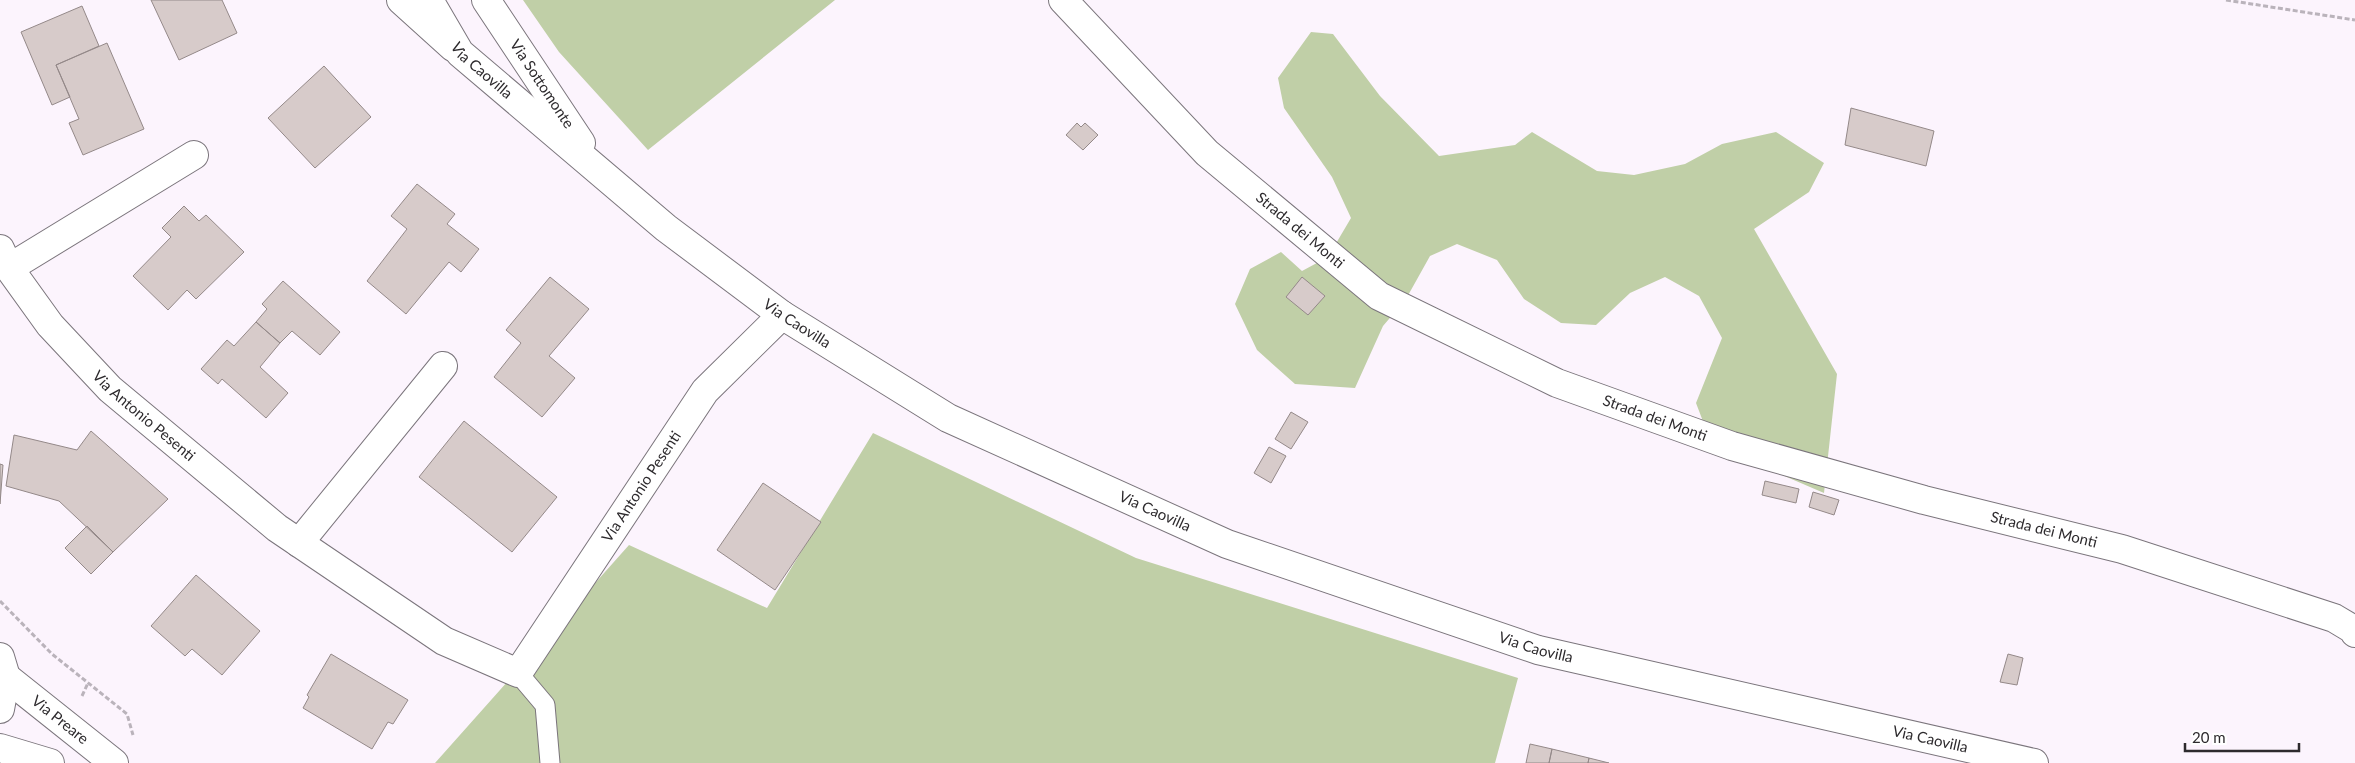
<svg xmlns="http://www.w3.org/2000/svg" width="2355" height="763" font-family="Lato,sans-serif">
  <style>
    .green { fill: #c0cfa7 }
    .building { fill: #d7cbca; stroke: #948989 }
    .lines { fill: none; stroke-linecap: round; stroke-linejoin: round }
    .service-casing { stroke: #7b757c; stroke-width: 21 }
    .minor-casing { stroke: #7b757c; stroke-width: 30 }
    .secondary-casing { stroke: #7b757c; stroke-width: 30 }
    .primary-casing { stroke: #7b757c; stroke-width: 30 }
    .path { stroke: #bab3bb; stroke-width: 3; stroke-dasharray: 5 2.5; stroke-linecap: butt }
    .service { stroke: #fff; stroke-width: 19 }
    .minor { stroke: #fff; stroke-width: 28 }
    .secondary { stroke: #fff; stroke-width: 28 }
    .primary { stroke: #fff; stroke-width: 28 }
    .labels { text-anchor: middle; stroke-width: 4.5; stroke-linejoin: round; paint-order: stroke }
    .street-label { font-size: 15px; fill: #2d2a2d; stroke: #fff }
  </style>
  <rect width="100%" height="100%" fill="#fcf4fd"/>
  <path class="green" d="M523,0H835L648,150L559,52Z
    M1311,32L1333,34L1380,96L1439,156L1515,145L1532,132L1597,171L1634,175L1685,164L1722,144L1776,132L1824,163L1809,192L1754,229L1837,374L1824,493L1712,445L1696,403L1722,338L1699,296L1665,277L1630,293L1596,325L1561,323L1524,299L1497,260L1457,244L1430,256L1406,299L1383,326L1355,388L1295,384L1257,350L1235,304L1250,269L1281,252L1302,271L1328,257L1351,218L1332,177L1284,108L1278,78Z
    M873,433L1136,558L1518,678L1495,763H435L629,545L767,608Z"/>
  <path class="building" d="M151,0H222L237,33L179,60Z
    M82,6L99,46L56,65L70,97L52,105L21,32Z
    M107,43L144,129L83,155L69,123L79,119L56,65Z
    M324,66L371,117L315,168L268,118Z
    M1851,108L1934,131L1926,166L1845,145Z
    M1077,123L1081,127L1085,123L1098,135L1083,150L1066,135Z
    M417,184L455,214L447,224L479,249L461,272L449,262L406,314L367,281L407,229L391,216Z
    M184,206L199,221L206,215L244,252L196,299L187,290L168,310L133,276L171,237L162,228Z
    M550,277L589,309L549,356L575,378L542,417L494,377L521,343L506,330Z
    M1302,277L1325,296L1308,315L1286,297Z
    M283,281L340,332L320,355L292,331L280,343L256,322L267,309L262,304Z
    M256,322L280,343L260,367L288,393L266,418L222,379L218,384L201,369L227,340L234,346Z
    M1291,412L1308,422L1291,449L1275,439Z
    M464,421L557,497L512,552L419,477Z
    M91,431L168,499L113,552L59,501L6,486L14,435L77,450Z
    M1269,447L1286,456L1271,483L1254,473Z
    M0,464L3,465L0,504Z
    M1765,481L1799,489L1796,503L1762,495Z
    M763,483L821,522L775,590L717,550Z
    M1813,492L1839,500L1834,515L1809,507Z
    M87,526L113,552L91,574L65,548Z
    M196,575L260,631L222,675L192,649L185,656L151,626Z
    M331,654L408,700L393,724L388,722L372,749L303,708L309,697L307,695Z
    M2008,654L2023,658L2017,685L2000,682Z
    M1530,744L1552,749L1549,763H1526Z
    M1552,749L1589,758L1588,763H1549Z
    M1589,758L1609,763H1588Z"/>
  <g class="lines">
    <defs>
      <path id="service" d="M518,673L545,705L550,763"/>
      <g id="minor">
        <path d="M401,0L453,47"/>
        <path id="s1" d="M1063,0L1207,153L1379,296L1557,383L1732,446L1924,500L2122,549L2334,618L2354,630L2355,633"/>
        <path id="s2" d="M0,249L9,268L50,325L110,389L277,528L444,641L518,673L705,391L782,315"/>
        <path d="M9,268L194,155"/>
        <path d="M299,543L443,366"/>
      </g>
      <g id="secondary">
        <path id="s3" d="M429,0L460,53L666,228L782,315L948,418L1227,544L1538,650L2034,763"/>
        <path id="s4" d="M486,0L581,143"/>
      </g>
      <g id="primary">
        <path d="M0,657L6,677L0,709"/>
        <path id="s5" d="M6,677L114,763"/>
        <path d="M0,748L50,763"/>
      </g>
    </defs>
    <use href="#service" class="service-casing"/>
    <use href="#minor" class="minor-casing"/>
    <use href="#secondary" class="secondary-casing"/>
    <use href="#primary" class="primary-casing"/>
    <path class="path" d="M2226,0L2355,20
      M0,601L52,654L127,714L133,735
      M82,696L88,683"/>
    <use href="#service" class="service"/>
    <use href="#minor" class="minor"/>
    <use href="#secondary" class="secondary"/>
    <use href="#primary" class="primary"/>
  </g>
  <g class="labels">
    <g class="street-label">
      <text dy="5" stroke="none"><textPath href="#s3" startOffset="89">Via Caovilla</textPath></text>
      <text dy="5" stroke="none"><textPath href="#s4" startOffset="101">Via Sottomonte</textPath></text>
      <text dy="5" stroke="none"><textPath href="#s1" startOffset="331">Strada dei Monti</textPath></text>
      <text dy="5" stroke="none"><textPath href="#s3" startOffset="494">Via Caovilla</textPath></text>
      <text dy="5" stroke="none"><textPath href="#s2" startOffset="222">Via Antonio Pesenti</textPath></text>
      <text dy="5" stroke="none"><textPath href="#s1" startOffset="736">Strada dei Monti</textPath></text>
      <text dy="5" stroke="none"><textPath href="#s2" startOffset="902">Via Antonio Pesenti</textPath></text>
      <text dy="5" stroke="none"><textPath href="#s3" startOffset="899">Via Caovilla</textPath></text>
      <text dy="5" stroke="none"><textPath href="#s1" startOffset="1141">Strada dei Monti</textPath></text>
      <text dy="5" stroke="none"><textPath href="#s3" startOffset="1304">Via Caovilla</textPath></text>
      <text dy="5" stroke="none"><textPath href="#s5" startOffset="69">Via Preare</textPath></text>
      <text dy="5" stroke="none"><textPath href="#s3" startOffset="1709">Via Caovilla</textPath></text>
    </g>
  </g>
  <path d="M2185 743v8h114v-8" fill="none" stroke="#2d2a2d" stroke-width="2.5"/>
  <text x="2192" y="743" font-size="15" fill="#2d2a2d" stroke="#ffffff" stroke-width="4" paint-order="stroke">20 m</text>
</svg>
